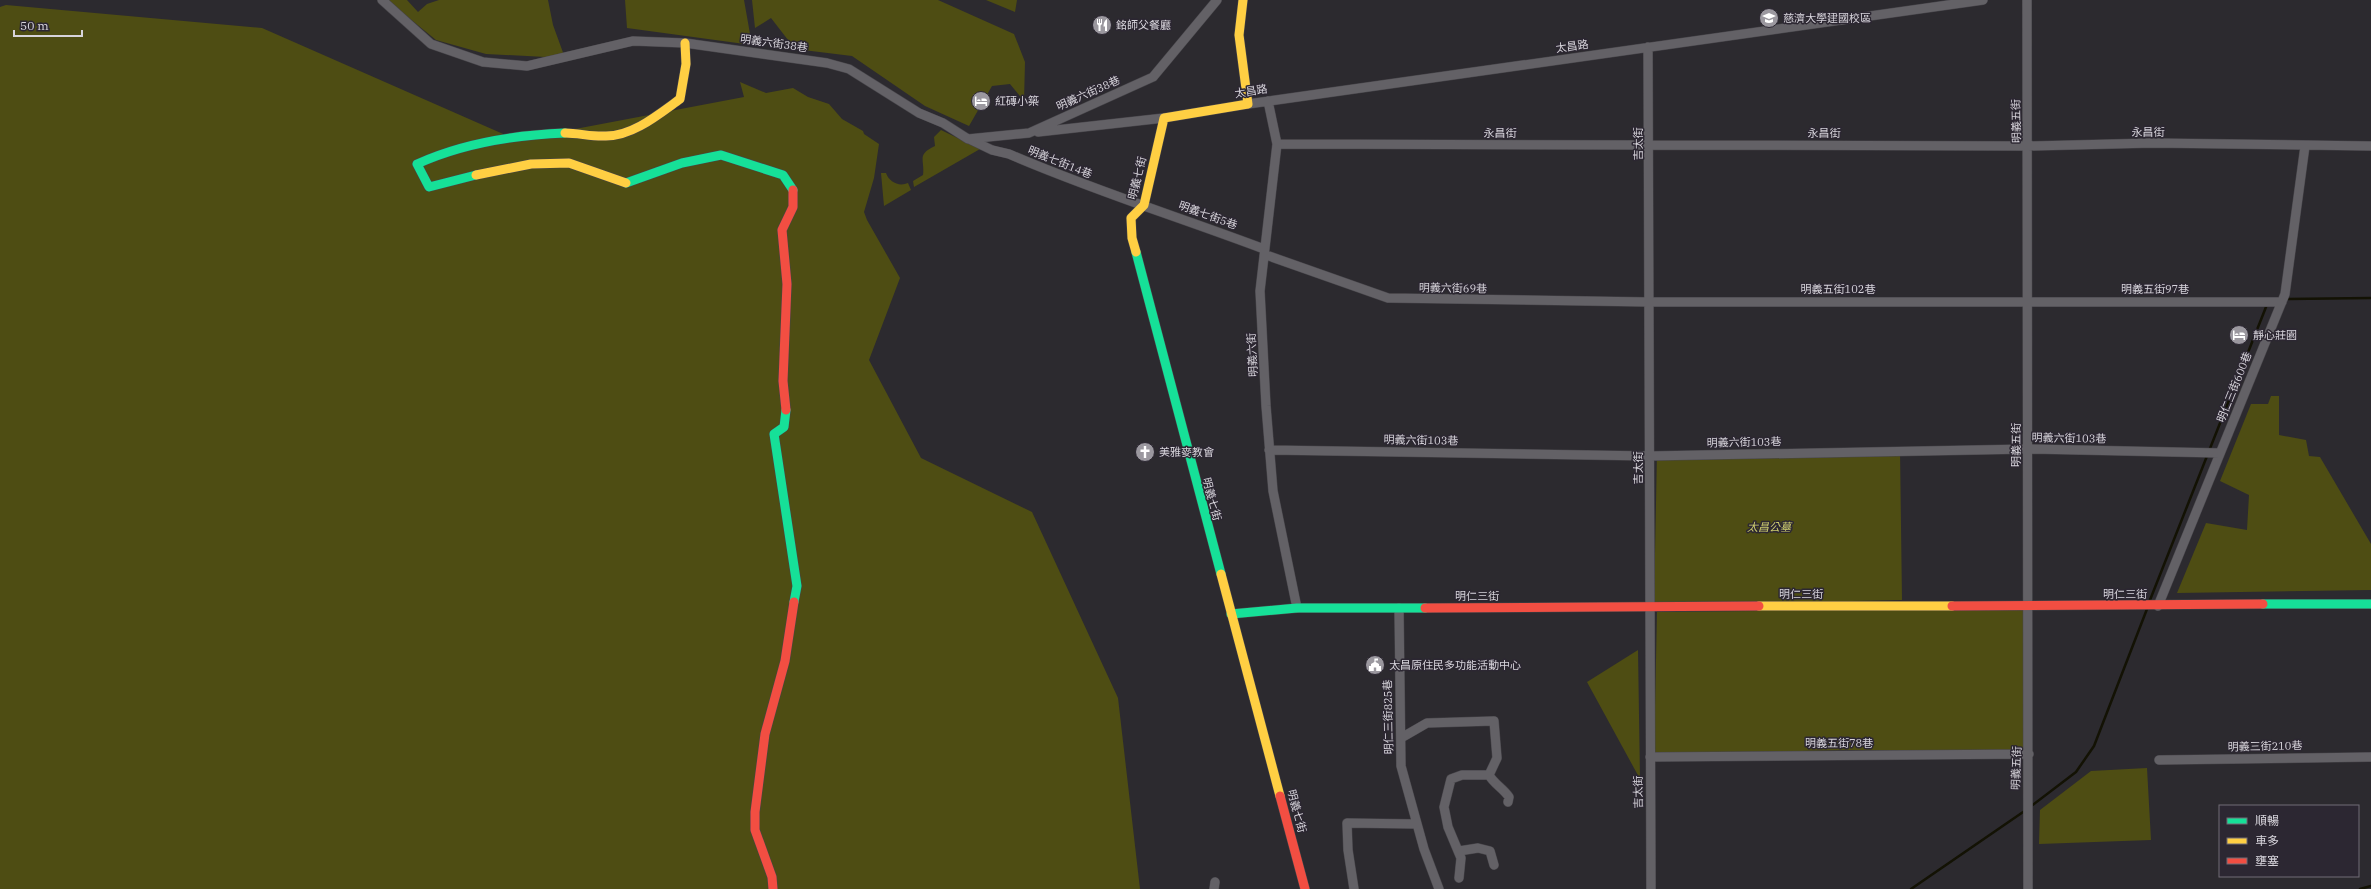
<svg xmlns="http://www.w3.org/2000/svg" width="2371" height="889" font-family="'IBM Plex Serif','Noto Sans TC',serif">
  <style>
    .green { fill: #4e4d13 }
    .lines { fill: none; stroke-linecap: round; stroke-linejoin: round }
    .stream { stroke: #131204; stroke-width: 2.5 }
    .street-casing { stroke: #47454a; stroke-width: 10 }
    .fast-casing { stroke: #47454a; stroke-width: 10 }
    .slow-casing { stroke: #47454a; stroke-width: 10 }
    .jam-casing { stroke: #47454a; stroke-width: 10 }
    .street { stroke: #636166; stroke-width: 9 }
    .fast { stroke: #16e098; stroke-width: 9 }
    .slow { stroke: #ffcf43; stroke-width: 9 }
    .jam { stroke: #f24e42; stroke-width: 9 }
    .labels { text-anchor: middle; stroke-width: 3; stroke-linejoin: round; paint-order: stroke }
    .poi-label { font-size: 11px; fill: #d7d4db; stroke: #2c2732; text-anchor: start }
    .street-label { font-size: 11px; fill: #d7d4db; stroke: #2c2732 }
    .park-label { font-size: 11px; font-style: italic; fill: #cece6e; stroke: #2c2732 }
  </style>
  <rect width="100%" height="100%" fill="#2c2a2f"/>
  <path class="green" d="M387,0H407L418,12L427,4L439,0H548L553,25L565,58L486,54L436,40Z
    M625,0H744L752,45L627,28Z
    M752,0H938L1014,34L1025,62L1024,101L1010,84L992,86L969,126L925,106L852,56L795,49L771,18L755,28Z
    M986,0H1017L1015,12Z
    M6,5L262,28L517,140L744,97L740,82L766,93L793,88L808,97L829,104L842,119L863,131L864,134L879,144L874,178L864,212L867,220L900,278L869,360L921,458L1032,512L1118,698L1140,889H0V7Z
    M941,130L980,149L914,187L913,181L923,175C925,159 916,155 935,146L934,137Z
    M881,173H886C889,182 899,187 908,183L911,190L884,206Z
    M2271,396H2279V435L2306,440L2309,456L2320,457L2371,544V590L2177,593L2206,523L2247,530L2249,495L2220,481L2251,404H2268Z
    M1900,450L1902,600L1654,605L1657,452Z
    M2025,608L2026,751L1847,750L1654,754L1657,612Z
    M1638,650L1640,779L1587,682Z
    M2147,768L2151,840L2039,844L2040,810L2091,771Z"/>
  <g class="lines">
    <path class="stream" d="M2288,299L2371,298
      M2150,600L2266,307
      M2030,807L2076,772L2094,746L2147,609
      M1911,889L2026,810
      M2360,889L2371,886"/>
    <defs>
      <path id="street" d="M382,0L431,44L483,62L527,66L633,41L685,43L827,63L849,69L919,113L943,123L968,139L1029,133L1153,77L1217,0
        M2027,0L2028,889
        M1648,47L1651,889
        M1268,101L1277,144L1260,291L1266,406L1273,491L1297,608
        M1248,104L1983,0
        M1038,132L1164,118
        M969,139L992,150L1009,154C1092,190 1179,217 1264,249
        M1277,144L2028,146L2153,143L2371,146
        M1264,256H1269L1388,298L1648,302H2282
        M1269,450L1650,456L2028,449L2220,453
        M2158,606L2285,294L2305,146
        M1399,608L1401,766L1424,849L1439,889
        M1401,738L1427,723L1494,721L1497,758L1489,775C1494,784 1503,788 1509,797L1508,802
        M1650,757L2029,754
        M2159,760L2371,757
        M1459,851L1478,848L1490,851L1494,865
        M1459,878L1461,858L1448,827L1444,807L1451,779L1462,775H1489
        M1214,889L1215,882
        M1354,889L1348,850L1347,823L1416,824"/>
      <path id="fast" d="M476,175L429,187L417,164C463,143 515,135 565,133
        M626,183L682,163L721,155L783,175L793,190
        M1136,252L1221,574
        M786,410L784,427L774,434L797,586L794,602
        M2263,604H2371
        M1231,614L1297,608H1425"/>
      <path id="slow" d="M565,133C579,133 592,137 606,136C633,136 659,114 680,99L686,64L685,43
        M476,175L531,164L569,163L626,183
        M1136,252L1132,238L1131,218L1144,205L1164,118L1248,104L1239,35L1243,0
        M1221,574L1280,796
        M1759,606H1952"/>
      <path id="jam" d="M786,410L783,381L787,284L782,230L793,207V190
        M1952,606L2263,604
        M1425,608L1759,606
        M1280,796L1305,889
        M773,889L772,877L755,830V812L765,734L785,661L794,602"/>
    </defs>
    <use href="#street" class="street-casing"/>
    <use href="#fast" class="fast-casing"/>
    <use href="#slow" class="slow-casing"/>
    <use href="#jam" class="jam-casing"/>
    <use href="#street" class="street"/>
    <use href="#fast" class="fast"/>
    <use href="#slow" class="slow"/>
    <use href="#jam" class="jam"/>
  </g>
  <defs>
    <symbol id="university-disc" viewBox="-11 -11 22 22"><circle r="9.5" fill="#9b989f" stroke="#2c2732"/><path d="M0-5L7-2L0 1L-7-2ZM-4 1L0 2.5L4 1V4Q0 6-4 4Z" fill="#fff"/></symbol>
    <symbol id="restaurant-disc" viewBox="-11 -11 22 22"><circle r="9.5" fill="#9b989f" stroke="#2c2732"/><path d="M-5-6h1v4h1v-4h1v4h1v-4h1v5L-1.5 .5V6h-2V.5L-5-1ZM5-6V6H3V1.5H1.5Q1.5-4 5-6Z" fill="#fff"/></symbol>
    <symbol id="hotel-disc" viewBox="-11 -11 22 22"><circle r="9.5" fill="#9b989f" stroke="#2c2732"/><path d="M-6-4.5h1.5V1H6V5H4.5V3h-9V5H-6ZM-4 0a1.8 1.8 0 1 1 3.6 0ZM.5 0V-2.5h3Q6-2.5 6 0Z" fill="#fff"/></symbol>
    <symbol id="church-disc" viewBox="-11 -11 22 22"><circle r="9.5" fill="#9b989f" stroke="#2c2732"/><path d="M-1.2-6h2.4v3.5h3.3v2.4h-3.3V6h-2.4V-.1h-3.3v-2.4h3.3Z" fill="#fff"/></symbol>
    <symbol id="civic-disc" viewBox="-11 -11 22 22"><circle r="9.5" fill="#9b989f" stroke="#2c2732"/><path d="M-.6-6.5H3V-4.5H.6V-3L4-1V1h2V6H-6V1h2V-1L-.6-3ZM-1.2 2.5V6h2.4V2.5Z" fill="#fff"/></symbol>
  </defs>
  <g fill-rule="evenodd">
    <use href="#university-disc" x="1758" y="7" width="22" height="22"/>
    <use href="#restaurant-disc" x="1091" y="14" width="22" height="22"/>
    <use href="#hotel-disc" x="970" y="90" width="22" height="22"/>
    <use href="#hotel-disc" x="2228" y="324" width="22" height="22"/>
    <use href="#church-disc" x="1134" y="441" width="22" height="22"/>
    <use href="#civic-disc" x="1364" y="654" width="22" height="22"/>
  </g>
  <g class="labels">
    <g class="poi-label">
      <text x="1783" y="22">慈濟大學建國校區</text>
      <text x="1116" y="29">銘師父餐廳</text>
      <text x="995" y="105">紅磚小築</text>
      <text x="2253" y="339">靜心莊園</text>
      <text x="1159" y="456">美雅麥教會</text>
      <text x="1389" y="669">太昌原住民多功能活動中心</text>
    </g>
    <g class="street-label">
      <text transform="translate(774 43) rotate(8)" y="4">明義六街38巷</text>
      <text transform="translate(1572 46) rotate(-8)" y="4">太昌路</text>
      <text transform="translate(1251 91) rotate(-9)" y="4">太昌路</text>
      <text transform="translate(1088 93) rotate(-24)" y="4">明義六街38巷</text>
      <text transform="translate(2016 121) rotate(-91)" y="4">明義五街</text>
      <text x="2148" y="136">永昌街</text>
      <text x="1500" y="137">永昌街</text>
      <text x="1824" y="137">永昌街</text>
      <text transform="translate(1638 144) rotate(-90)" y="4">吉太街</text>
      <text transform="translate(1060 162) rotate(22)" y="4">明義七街14巷</text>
      <text transform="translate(1137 178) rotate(-76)" y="4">明義七街</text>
      <text transform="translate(1208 215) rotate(20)" y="4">明義七街5巷</text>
      <text transform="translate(1453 288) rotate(1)" y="4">明義六街69巷</text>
      <text x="1838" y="293">明義五街102巷</text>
      <text x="2155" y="293">明義五街97巷</text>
      <text transform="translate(1252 355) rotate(-93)" y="4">明義六街</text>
      <text transform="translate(2234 387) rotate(-68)" y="4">明仁三街600巷</text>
      <text transform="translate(2069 438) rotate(1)" y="4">明義六街103巷</text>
      <text transform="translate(1421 440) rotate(1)" y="4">明義六街103巷</text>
      <text transform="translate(1744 442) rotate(-1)" y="4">明義六街103巷</text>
      <text transform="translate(2016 445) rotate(-90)" y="4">明義五街</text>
      <text transform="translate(1638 468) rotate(-90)" y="4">吉太街</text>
      <text transform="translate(1212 499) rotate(75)" y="4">明義七街</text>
      <text x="1801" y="598">明仁三街</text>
      <text x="2125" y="598">明仁三街</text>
      <text x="1477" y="600">明仁三街</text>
      <text transform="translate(1388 717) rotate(-91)" y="4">明仁三街825巷</text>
      <text x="1839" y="747">明義五街78巷</text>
      <text transform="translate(2265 746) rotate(-1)" y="4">明義三街210巷</text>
      <text transform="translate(2016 768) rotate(-88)" y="4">明義五街</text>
      <text transform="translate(1638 792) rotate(-91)" y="4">吉太街</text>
      <text transform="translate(1297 811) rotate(75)" y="4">明義七街</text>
    </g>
    <g class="park-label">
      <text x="1769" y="531">太昌公墓</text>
    </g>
  </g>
  <rect x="2219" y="805" width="140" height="72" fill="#2c2732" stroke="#706c76"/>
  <rect x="2227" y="818" width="20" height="6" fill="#16e098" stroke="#706c76"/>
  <text x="2255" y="825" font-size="12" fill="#d7d4db">順暢</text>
  <rect x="2227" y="838" width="20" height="6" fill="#ffcf43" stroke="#706c76"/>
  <text x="2255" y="845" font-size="12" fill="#d7d4db">車多</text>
  <rect x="2227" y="858" width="20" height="6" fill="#f24e42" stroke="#706c76"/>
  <text x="2255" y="865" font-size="12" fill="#d7d4db">壅塞</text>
  <path d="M14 30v6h68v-6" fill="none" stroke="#d7d4db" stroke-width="2"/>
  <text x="20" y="30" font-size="12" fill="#d7d4db" stroke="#2c2732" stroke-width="3" paint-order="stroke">50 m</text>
</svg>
